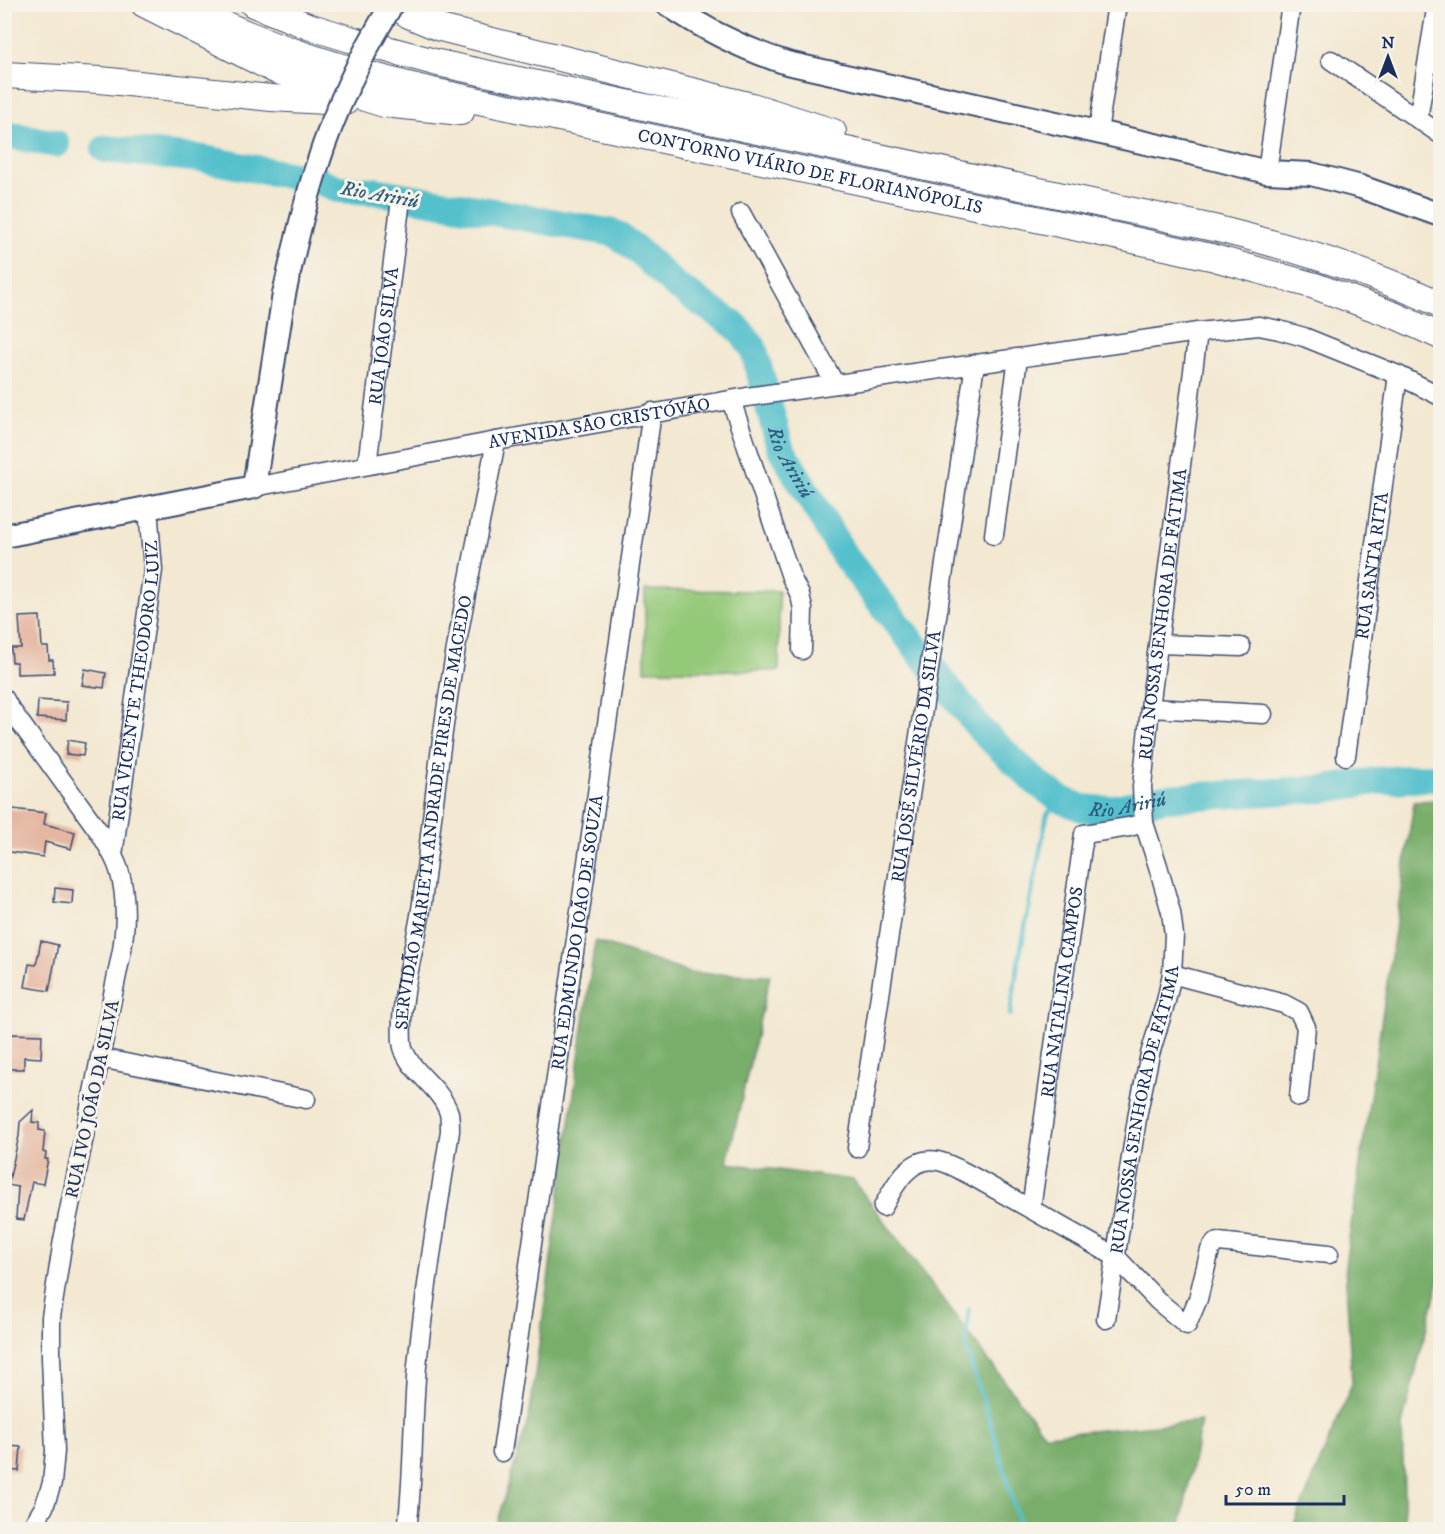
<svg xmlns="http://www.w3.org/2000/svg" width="1445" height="1534" font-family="'IM FELL DW Pica',serif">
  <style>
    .green { fill: #95c97a; stroke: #587c6c; stroke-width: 1.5 }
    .forest { fill: #78ad6a; stroke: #4a6e64; stroke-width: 1.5 }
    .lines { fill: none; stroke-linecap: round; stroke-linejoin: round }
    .stream { stroke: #53c0cc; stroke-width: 4.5 }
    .river { stroke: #53c0cc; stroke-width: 28 }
    .building { fill: #e5b7a3 }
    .minor-casing { stroke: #3b4b6f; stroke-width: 21 }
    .major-casing { stroke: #3b4b6f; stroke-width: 26 }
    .highway-casing { stroke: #3b4b6f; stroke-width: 28 }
    .minor { stroke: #fff; stroke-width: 18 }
    .major { stroke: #fff; stroke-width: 22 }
    .highway { stroke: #fff; stroke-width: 26 }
    .major-bridge-casing { stroke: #3b4b6f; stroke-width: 26; stroke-linecap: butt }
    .major-bridge { stroke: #fff; stroke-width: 22 }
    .labels { text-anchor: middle; stroke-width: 6; stroke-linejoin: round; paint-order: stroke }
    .street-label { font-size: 18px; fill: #1b2f5e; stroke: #f7f3e8 }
    .water-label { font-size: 20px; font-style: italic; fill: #2c5a7f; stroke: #f7f3e8 }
  </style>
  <rect width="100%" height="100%" fill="#f7f3e8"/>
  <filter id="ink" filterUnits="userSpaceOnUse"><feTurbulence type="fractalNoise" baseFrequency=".0167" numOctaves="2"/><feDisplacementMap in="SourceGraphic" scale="12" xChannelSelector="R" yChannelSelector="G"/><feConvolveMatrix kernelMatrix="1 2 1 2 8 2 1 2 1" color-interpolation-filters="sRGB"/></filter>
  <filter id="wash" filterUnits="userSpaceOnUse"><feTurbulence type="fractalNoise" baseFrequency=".008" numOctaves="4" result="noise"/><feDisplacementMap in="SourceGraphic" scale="24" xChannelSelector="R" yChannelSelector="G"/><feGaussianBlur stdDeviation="1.35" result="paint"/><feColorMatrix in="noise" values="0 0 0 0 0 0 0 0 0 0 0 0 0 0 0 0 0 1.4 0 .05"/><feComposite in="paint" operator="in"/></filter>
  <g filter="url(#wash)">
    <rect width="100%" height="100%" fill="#f3e8d1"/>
    <path class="green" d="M645,590L779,591V671L645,670Z"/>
    <path class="forest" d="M1440,799V1276L1402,1425L1405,1529H1292L1352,1384L1345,1265L1414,802Z
      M595,941L690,973L770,975L727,1163L853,1180L1045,1435L1201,1421L1180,1529L496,1530L497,1521L529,1418Z"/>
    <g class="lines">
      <path class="stream" d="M1010,1015L1018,964L1047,815L1060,799
        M969,1309L965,1346L993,1431L1021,1530"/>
      <g class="river">
        <path d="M4,134L56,144"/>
        <path id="s1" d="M105,149L204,159L319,181L339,189L374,191L614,233L635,248L676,286L736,326L753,347L780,447L845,557L981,730L1038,784L1060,799L1082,808L1106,810L1165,798L1325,789L1376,781L1440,777"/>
      </g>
    </g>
    <g id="blocks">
      <path class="building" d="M40,616L42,647H48L49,660H53L54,673L17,674V662H12L11,648H21L19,617Z
        M85,669L106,673L104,688L82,685Z
        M38,700L67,702L66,720L37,718Z
        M68,740L85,743L83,756L66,754Z
        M4,808L46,813L44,824L75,832L71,849L45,842L43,857L4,851Z
        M55,888L73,890L72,904L54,902Z
        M41,941L58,945L49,991L25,987L29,964L36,965Z
        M9,1034L42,1035L41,1058L24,1057V1069H8Z
        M33,1110L32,1122L39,1123V1130L45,1131L43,1152L46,1153L45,1159H48L43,1184L32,1182L24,1220L16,1219L18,1187L8,1185L19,1136L20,1122Z
        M8,1446L21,1447L19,1471L4,1470V1450L8,1451Z"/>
    </g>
  </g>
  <g filter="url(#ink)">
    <use href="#blocks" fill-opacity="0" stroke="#3b4b6f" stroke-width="1.5"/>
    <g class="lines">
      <defs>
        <g id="minor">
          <path d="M1331,60L1440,134"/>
          <path d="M1418,119L1437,4"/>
          <path d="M1098,132L1117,4"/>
          <path d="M1267,172L1291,4"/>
          <path d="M741,213L835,384"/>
          <path d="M731,400L791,577L800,595L803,609L802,650"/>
          <path id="s2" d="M367,465L400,207"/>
          <path id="s3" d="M254,487L496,441L747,397L1198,332L1259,326L1279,330L1304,337L1398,375L1440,396"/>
          <path d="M994,535L1018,358"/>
          <path d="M1159,644L1241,647"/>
          <path d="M4,698L9,707L100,833C107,845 115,857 119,870C127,896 126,923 122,950L63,1240L51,1317V1358L55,1451L52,1483L44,1507L30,1530"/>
          <path d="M1150,708L1263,714"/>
          <path id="s4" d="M1346,756L1398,375"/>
          <path id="s5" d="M113,855L153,570L148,508"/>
          <path d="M1172,974L1284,1004L1299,1012L1306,1027L1299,1097"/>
          <path d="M100,1058L306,1099"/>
          <path id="s6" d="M857,1148L975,364"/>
          <path d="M883,1207C894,1186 910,1155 938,1161C949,1163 960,1170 970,1175L1116,1257L1158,1301L1187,1325L1198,1299L1210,1250L1215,1243L1219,1242L1329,1254"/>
          <path id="s7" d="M1031,1209L1084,834L1129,827L1144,823"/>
          <path id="s8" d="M1106,1319L1138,1112L1150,1054L1166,1001L1172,974L1174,935L1171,912L1158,866L1144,823L1142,787L1150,708L1198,332"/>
          <path id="s9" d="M502,1452L652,412"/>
          <path id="s10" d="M407,1530C414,1475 412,1420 417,1366C425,1287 438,1209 450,1131C450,1125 450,1118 449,1113C440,1085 405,1070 402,1042C399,995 416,948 422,903C431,827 439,752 451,678C464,598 481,520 496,441"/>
        </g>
        <path id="major" d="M667,4C705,30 743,49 787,63L1191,153L1267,172L1311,174L1361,187L1440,215
          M4,536L254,487L284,294"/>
        <g id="highway">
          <path d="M144,4L275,70L384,104L461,112"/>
          <path id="s11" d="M182,4C261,45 346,70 432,91L1083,229L1211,257L1315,286L1396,316L1440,336"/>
          <path d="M253,4L308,26L350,39L438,63L1218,229C1295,248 1368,271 1440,304"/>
          <path d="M392,4L409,15L440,28L752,106L833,132"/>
          <path d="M4,75L100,80L271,98L345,102"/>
        </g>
      </defs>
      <use href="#minor" class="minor-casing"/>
      <use href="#major" class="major-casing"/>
      <use href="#highway" class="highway-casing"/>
      <use href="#minor" class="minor"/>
      <use href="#major" class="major"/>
      <use href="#highway" class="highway"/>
      <defs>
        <path id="major-bridge" d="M284,294C294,251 303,208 317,166C335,109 361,55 392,4"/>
      </defs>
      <use href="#major-bridge" class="major-bridge-casing"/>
      <use href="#major-bridge" class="major-bridge"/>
    </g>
  </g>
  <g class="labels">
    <g class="street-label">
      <text dy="6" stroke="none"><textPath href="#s11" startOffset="652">CONTORNO VIÁRIO DE FLORIANÓPOLIS</textPath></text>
      <text dy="6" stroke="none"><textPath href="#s2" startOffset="130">RUA JOÃO SILVA</textPath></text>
      <text dy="6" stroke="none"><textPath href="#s3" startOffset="351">AVENIDA SÃO CRISTÓVÃO</textPath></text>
      <text dy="6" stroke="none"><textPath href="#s4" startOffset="192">RUA SANTA RITA</textPath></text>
      <text dy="6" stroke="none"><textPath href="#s8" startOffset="717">RUA NOSSA SENHORA DE FÁTIMA</textPath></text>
      <text dy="6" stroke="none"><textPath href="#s5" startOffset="176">RUA VICENTE THEODORO LUIZ</textPath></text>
      <text dy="6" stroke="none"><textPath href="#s6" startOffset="396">RUA JOSÉ SILVÉRIO DA SILVA</textPath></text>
      <text dy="6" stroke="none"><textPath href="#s10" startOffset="738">SERVIDÃO MARIETA ANDRADE PIRES DE MACEDO</textPath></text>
      <text dy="6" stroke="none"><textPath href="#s9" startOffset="525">RUA EDMUNDO JOÃO DE SOUZA</textPath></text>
      <text dy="6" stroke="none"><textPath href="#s7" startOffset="219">RUA NATALINA CAMPOS</textPath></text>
      <text transform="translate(92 1099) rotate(-78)" y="6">RUA IVO JOÃO DA SILVA</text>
      <text dy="6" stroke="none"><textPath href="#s8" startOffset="213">RUA NOSSA SENHORA DE FÁTIMA</textPath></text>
    </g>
    <g class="water-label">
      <text transform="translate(380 194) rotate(10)" y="7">Rio Aririú</text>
      <text dy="7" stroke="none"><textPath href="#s1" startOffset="819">Rio Aririú</textPath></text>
      <text dy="7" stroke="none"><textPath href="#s1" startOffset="1324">Rio Aririú</textPath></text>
    </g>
  </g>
  <rect width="1445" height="1534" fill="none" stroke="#f7f3e8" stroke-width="24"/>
  <g transform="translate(1388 57)" stroke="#f7f3e8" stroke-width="4.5" paint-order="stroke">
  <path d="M0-4.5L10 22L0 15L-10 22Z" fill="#1b2f5e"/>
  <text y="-9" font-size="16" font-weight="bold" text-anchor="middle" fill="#1b2f5e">N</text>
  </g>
  <path d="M1226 1495v9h118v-9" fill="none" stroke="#1b2f5e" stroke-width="3"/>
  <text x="1235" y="1495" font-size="18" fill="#1b2f5e" stroke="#f7f3e8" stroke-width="4.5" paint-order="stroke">50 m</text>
</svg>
